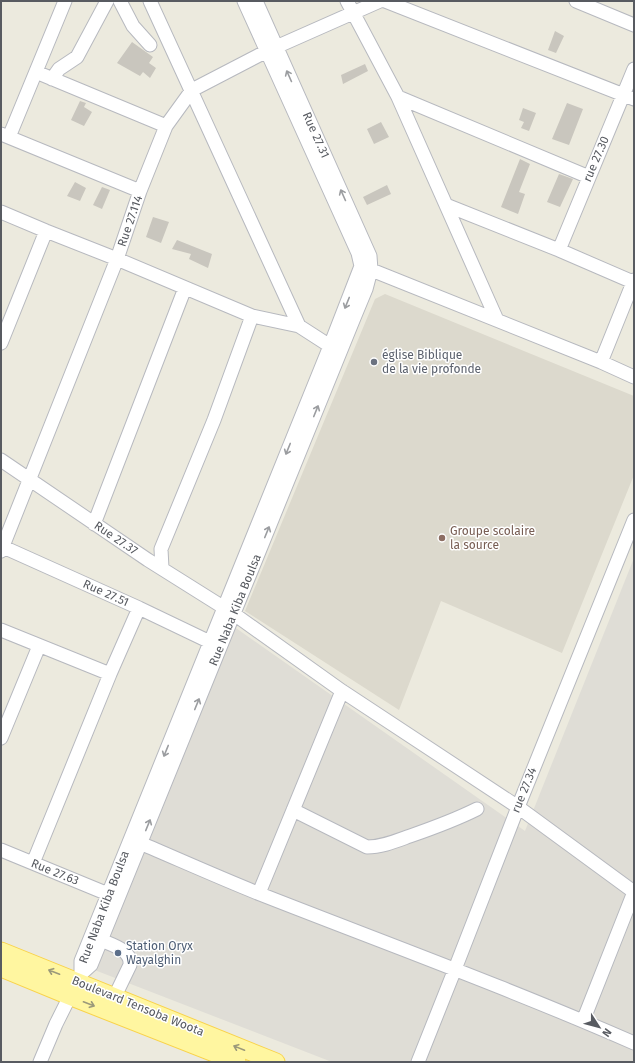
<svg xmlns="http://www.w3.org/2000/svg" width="635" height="1063" font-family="'Fira Sans',sans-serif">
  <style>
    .industrial { fill: #dfddd6 }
    .education { fill: #dcd9cd }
    .building { fill: #c9c6be }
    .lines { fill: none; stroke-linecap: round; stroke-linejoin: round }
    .minor-casing { stroke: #b7b9bf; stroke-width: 15 }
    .major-casing { stroke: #f9d34b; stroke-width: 19 }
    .minor { stroke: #fff; stroke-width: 13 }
    .major { stroke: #fff6a0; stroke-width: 17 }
    .oneway { stroke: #9b9da0 }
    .oneway2 { stroke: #9b997a }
    .worship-dot { fill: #6b7280; stroke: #fff; stroke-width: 1.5 }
    .education-dot { fill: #8d6e63; stroke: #fff; stroke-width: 1.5 }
    .service-dot { fill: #5c6f8a; stroke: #fff; stroke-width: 1.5 }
    .labels { text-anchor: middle; stroke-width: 3; stroke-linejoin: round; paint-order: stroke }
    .street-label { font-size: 12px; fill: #585b61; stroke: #fff }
    .worship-label { font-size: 12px; fill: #5b616d; stroke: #fff; text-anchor: start }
    .education-label { font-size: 12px; fill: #785e54; stroke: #fff; text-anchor: start }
    .service-label { font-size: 12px; fill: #4e5e75; stroke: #fff; text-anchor: start }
  </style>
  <rect width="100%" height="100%" fill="#eceade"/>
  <path class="industrial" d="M634,558V1062H332L92,969L233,626L525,831Z"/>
  <path class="education" d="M385,294L634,396V475L562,653L441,601L399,710L245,611L375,299Z"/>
  <path class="building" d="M555,31L564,36L556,53L548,50Z
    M132,42L153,57L149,63L156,68L150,78L143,72L140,76L117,63Z
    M365,64L368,71L343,84L341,75Z
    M80,101L86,103L84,107L92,112L84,126L71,120Z
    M567,103L583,109L569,145L552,139Z
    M523,108L536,113L529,131L521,128L524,122L519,120Z
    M381,122L389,137L374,144L367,129Z
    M520,159L530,164L519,192L525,194L518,214L501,207Z
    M559,174L573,179L560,207L547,202Z
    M75,182L86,188L80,201L67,196Z
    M387,185L391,194L367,205L363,197Z
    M102,187L110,190L102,209L93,205Z
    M153,217L169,222L161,243L146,237Z
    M177,240L212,254L208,268L189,259L191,254L172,249Z"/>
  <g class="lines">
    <defs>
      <path id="minor" d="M120,1L133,26L150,45
        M150,1L299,326
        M347,1L398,97L497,320
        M385,1L634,99
        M576,1L634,25
        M36,72L166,126
        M52,79L59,69L77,57L107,1
        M398,97L589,177
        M1,134L140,191
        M9,137L65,1
        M446,205L559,250L633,282
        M1,212L46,231L117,259L252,316L299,326L330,346
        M559,250L634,69
        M364,267L601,362L634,377
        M1,343L46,231
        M601,362L634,280
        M1,460L148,560L234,614L342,691L518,807L634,892
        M94,524L185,288
        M1,546L139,608L210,642
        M1,551L117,259L140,191L166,126L192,90L267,51L380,1
        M162,568L161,549L214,420L252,316
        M1,630L110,674
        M1,738L39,646
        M293,810L367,847C382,847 396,841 410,836C433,828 455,820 477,809
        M140,843C180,860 220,878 260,894C385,943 511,989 634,1043
        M1,850L108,894
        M33,863L110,674L139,608
        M259,893L342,691
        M101,940C112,945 132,950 130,965L115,996
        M81,974V961L330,346L361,266L358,253L244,1
        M583,1021L634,892
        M40,1062L56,1024L81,974L91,965L354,318L366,289L371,270L370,256L256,1
        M418,1062L455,969L518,807L634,520"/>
      <path id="major" d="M1,951L276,1062
        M1,968L69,996L237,1062"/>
    </defs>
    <use href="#minor" class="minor-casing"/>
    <use href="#major" class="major-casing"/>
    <use href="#minor" class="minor"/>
    <use href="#major" class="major"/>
  </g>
  <defs><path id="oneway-shaft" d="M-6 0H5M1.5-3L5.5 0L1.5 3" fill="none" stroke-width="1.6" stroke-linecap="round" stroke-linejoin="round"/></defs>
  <g class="oneway">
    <use href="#oneway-shaft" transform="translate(289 76) rotate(-114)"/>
    <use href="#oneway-shaft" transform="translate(343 195) rotate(-114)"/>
    <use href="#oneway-shaft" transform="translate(347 303) rotate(112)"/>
    <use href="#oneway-shaft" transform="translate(316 411) rotate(-68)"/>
    <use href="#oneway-shaft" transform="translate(288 449) rotate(112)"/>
    <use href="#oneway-shaft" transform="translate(267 532) rotate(-68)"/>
    <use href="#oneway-shaft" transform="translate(197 704) rotate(-68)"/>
    <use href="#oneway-shaft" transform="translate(166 751) rotate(112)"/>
    <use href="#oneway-shaft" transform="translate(148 825) rotate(-68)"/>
  </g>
  <g class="oneway2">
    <use href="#oneway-shaft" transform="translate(54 972) rotate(-159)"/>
    <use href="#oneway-shaft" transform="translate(89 1004) rotate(21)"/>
    <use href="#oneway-shaft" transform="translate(239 1048) rotate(-158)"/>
  </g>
  <circle class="worship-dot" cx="374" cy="362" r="4"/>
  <circle class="education-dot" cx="442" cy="538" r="4"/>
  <circle class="service-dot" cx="118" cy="953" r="4"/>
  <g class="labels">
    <g class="street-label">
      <text transform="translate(316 135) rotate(66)" y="4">Rue 27.31</text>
      <text transform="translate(596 159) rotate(-67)" y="4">rue 27.30</text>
      <text transform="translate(130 221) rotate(-71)" y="4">Rue 27.114</text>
      <text transform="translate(116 538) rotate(34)" y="4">Rue 27.37</text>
      <text transform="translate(106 593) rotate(24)" y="4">Rue 27.51</text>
      <text transform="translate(235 610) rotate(-68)" y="4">Rue Naba Kiba Boulsa</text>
      <text transform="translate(524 790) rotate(-68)" y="4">rue 27.34</text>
      <text transform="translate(55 872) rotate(22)" y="4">Rue 27.63</text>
      <text transform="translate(104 907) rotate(-69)" y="4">Rue Naba Kiba Boulsa</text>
      <text transform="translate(138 1006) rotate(22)" y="4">Boulevard Tensoba Woota</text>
    </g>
    <g class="worship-label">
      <text x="382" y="359">église Biblique<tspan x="382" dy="14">de la vie profonde</tspan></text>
    </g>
    <g class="education-label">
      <text x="450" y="535">Groupe scolaire<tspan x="450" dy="14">la source</tspan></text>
    </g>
    <g class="service-label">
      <text x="126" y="950">Station Oryx<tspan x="126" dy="14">Wayalghin</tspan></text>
    </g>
  </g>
  <rect width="635" height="1063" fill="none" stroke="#585b61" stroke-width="4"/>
  <g transform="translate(599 1027) rotate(126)" stroke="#ffffff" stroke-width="3" paint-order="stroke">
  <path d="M0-3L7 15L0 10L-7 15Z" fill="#585b61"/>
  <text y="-6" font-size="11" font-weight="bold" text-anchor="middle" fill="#585b61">N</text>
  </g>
</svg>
